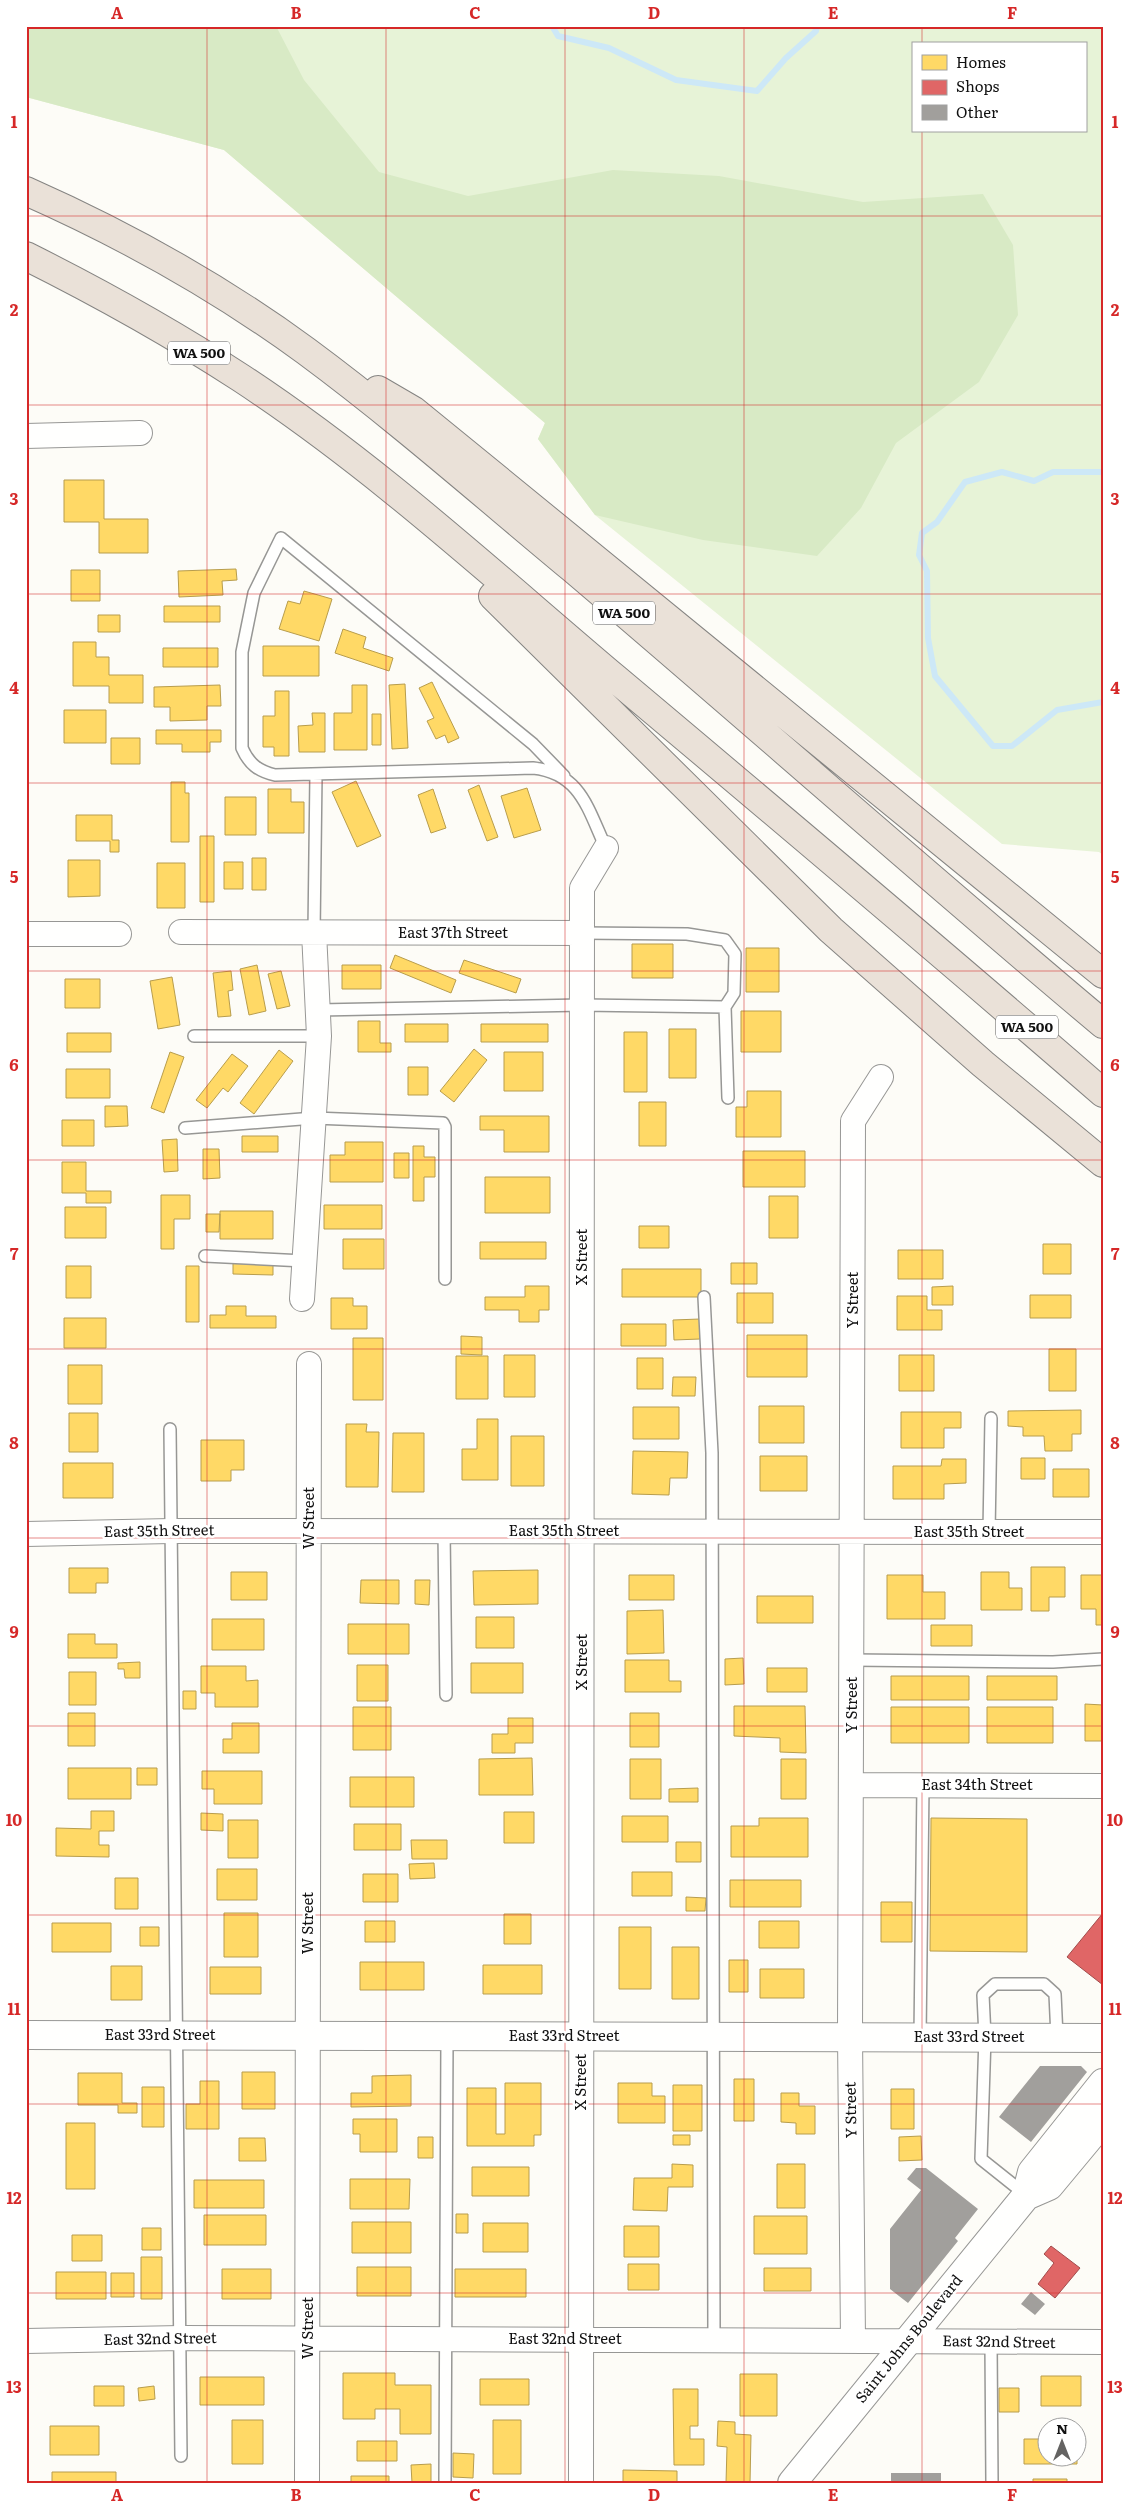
<svg xmlns="http://www.w3.org/2000/svg" width="1129" height="2509" font-family="Literata,serif">
  <style>
    .green { fill: #e7f3d7; fill-rule: evenodd }
    .forest { fill: #d8eac5 }
    .homes { fill: #ffd966; stroke: #b89d4c }
    .shops { fill: #e06666; stroke: #a24c4c }
    .lines { fill: none; stroke-linecap: round; stroke-linejoin: round }
    .stream { stroke: #cde8f7; stroke-width: 6 }
    .building { fill: #a19f9c }
    .service-casing { stroke: #979795; stroke-width: 14 }
    .minor-casing { stroke: #979795; stroke-width: 26 }
    .tertiary-casing { stroke: #979795; stroke-width: 30 }
    .motorway-casing { stroke: #858482; stroke-width: 30 }
    .service { stroke: #fffffe; stroke-width: 11 }
    .minor { stroke: #fffffe; stroke-width: 24 }
    .tertiary { stroke: #fffffe; stroke-width: 28 }
    .motorway { stroke: #eae1d8; stroke-width: 28 }
    .grid { fill: none; stroke: #d62828; stroke-width: 1; stroke-opacity: 0.55 }
    .labels { text-anchor: middle; stroke-width: 5; stroke-linejoin: round; paint-order: stroke }
    .shield { fill: #fff; stroke: #585858; stroke-width: 1 }
    .shield-label { font-size: 14px; font-weight: bold; fill: #111 }
    .street-label { font-size: 15px; fill: #111; stroke: #fff }
    .neatline { fill: none; stroke: #d62828; stroke-width: 2 }
    .grid-label { font-size: 16px; text-anchor: middle; font-weight: bold; fill: #d62828 }
  </style>
  <rect width="100%" height="100%" fill="#fdfcf7"/>
  <path class="green" d="M26,26H1103V855L1099,852L1002,844L595,515L538,439L545,423L224,150L26,97ZM913,44H1085V131H913Z"/>
  <path class="forest" d="M26,26H276L304,80L379,172L468,196L613,170L719,176L863,202L983,194L1013,245L1018,315L979,382L896,443L861,508L817,556L703,540L595,515L538,439L545,423L224,150L26,97Z"/>
  <path class="homes" d="M64,480H104V519H148V553H99V522H64Z
    M236,569L237,580L222,581L223,595L179,597L178,571Z
    M71,570H100V601H71Z
    M304,591L332,599L319,641L279,629L288,601L300,604Z
    M164,606H220V622H164Z
    M98,615H120V632H98Z
    M343,629L366,637L363,648L393,658L389,671L335,653Z
    M73,642H96V657H109V675H143V703H109V686H73Z
    M263,646H319V676H263Z
    M163,648H218V667H163Z
    M432,682L459,738L448,743L445,735L436,739L427,721L434,718L419,688Z
    M405,684L408,748L392,749L389,685Z
    M220,685L221,706H207V720L170,721V707H154V687Z
    M352,685H367V750H334V713H352Z
    M275,691H289V756H274V747H263V716H275Z
    M64,710H106V743H64Z
    M312,713H325V752H299L298,726L313,725Z
    M372,714H381V745H372Z
    M156,730H221V742H210V752H182V744H156Z
    M111,738H140V764H111Z
    M356,781L381,836L357,847L332,792Z
    M171,782H185V793H189V842H171Z
    M479,785L498,837L487,841L468,790Z
    M527,788L541,830L514,838L501,796Z
    M268,789H291V802H304V833H268Z
    M433,789L446,828L431,833L418,795Z
    M225,797H256V835H225Z
    M76,815H112V840H119V852H110V841H76Z
    M200,836H214V902H200Z
    M252,858H266V890H252Z
    M68,860H100V896L68,897Z
    M224,862H243V889H224Z
    M157,863H185V908H157Z
    M632,944H673V978H632Z
    M746,948H779V992H746Z
    M395,955L456,980L451,993L390,968Z
    M464,960L521,979L516,993L459,973Z
    M257,965L266,1011L249,1015L240,969Z
    M342,965H381V989H342Z
    M231,971L233,990L228,991L231,1016L218,1017L213,973Z
    M281,971L290,1006L277,1009L268,974Z
    M172,977L180,1025L158,1029L150,981Z
    M65,979H100V1008H65Z
    M741,1011H781V1052H741Z
    M358,1021H380V1043H391V1052H358Z
    M405,1024H448V1042H405Z
    M481,1024H548V1042H481Z
    M669,1029H696V1078H669Z
    M624,1032H647V1092H624Z
    M67,1033H111V1052H67Z
    M474,1049L487,1060L454,1102L440,1091Z
    M279,1050L293,1061L254,1114L240,1103Z
    M170,1052L184,1057L164,1113L151,1108Z
    M504,1052H543V1091H504Z
    M232,1054L248,1066L228,1092L223,1088L207,1108L196,1100Z
    M408,1067H428V1095H408Z
    M66,1069H110V1098H66Z
    M747,1091H781V1137H736V1107H747Z
    M639,1102H666V1146H639Z
    M105,1106H127L128,1126L105,1127Z
    M480,1116H549V1152H504V1130H480Z
    M62,1120H94V1146H62Z
    M242,1136H278V1152H242Z
    M177,1139L178,1171L164,1172L162,1140Z
    M345,1142H383V1182H330V1155H345Z
    M413,1146H424V1157H435V1177H424V1201H413Z
    M203,1149H219L220,1178L203,1179Z
    M743,1151H805V1187H743Z
    M394,1153H409V1178H394Z
    M62,1162H86V1191H111V1203H86V1193H62Z
    M485,1177H550V1213H485Z
    M161,1195H190V1219H174V1249H161Z
    M769,1196H798V1238H769Z
    M324,1205H382V1229H324Z
    M65,1207H106V1238H65Z
    M220,1211H273V1239H220Z
    M206,1214H220L219,1232H206Z
    M639,1226H669V1248H639Z
    M343,1239H384V1269H343Z
    M480,1242H546V1259H480Z
    M1043,1244H1071V1274H1043Z
    M898,1250H943V1279H898Z
    M233,1263L273,1264V1275L233,1274Z
    M731,1263H757V1284H731Z
    M66,1266H91V1298H66Z
    M186,1266H199V1322H186Z
    M622,1269H701V1297H622Z
    M525,1286H549V1310H539V1322H519V1310H485V1297H525Z
    M953,1286V1305H932V1287Z
    M737,1293H773V1323H737Z
    M1030,1295H1071V1318H1030Z
    M897,1296H927V1310H942V1330H897Z
    M331,1298H353V1306H367V1329H331Z
    M226,1306H246V1316H276V1328H210V1315H226Z
    M64,1318H106V1348H64Z
    M700,1319V1339L674,1340L673,1320Z
    M621,1324H666V1346H621Z
    M747,1335H807V1377H747Z
    M461,1336L482,1337V1355L461,1354Z
    M353,1338H383V1400H353Z
    M1049,1349H1076V1391H1049Z
    M504,1355H535V1397H504Z
    M899,1355H934V1391H899Z
    M456,1356H488V1399H456Z
    M637,1358H663V1389H637Z
    M68,1365H102V1404H68Z
    M673,1377H696L695,1396H672Z
    M759,1406H804V1443H759Z
    M633,1407H679V1439H633Z
    M1081,1410V1434H1072V1451H1045L1044,1436H1023V1427L1008,1426V1411Z
    M901,1412H961V1428H944V1448H901Z
    M69,1413H98V1452H69Z
    M477,1419H498V1480H462V1449H477Z
    M346,1424H367L366,1432H379L378,1487H346Z
    M393,1433H424V1492H392Z
    M511,1436H544V1486H511Z
    M201,1440H244V1470H231V1481H201Z
    M633,1451L688,1452L687,1478H670L669,1495L632,1494Z
    M760,1456H807V1491H760Z
    M1021,1458H1045V1479H1021Z
    M942,1459H966V1483L944,1484V1499H893V1466H941Z
    M63,1463H113V1498H63Z
    M1053,1469H1089V1497H1053Z
    M1031,1567H1065V1597H1049V1611H1031Z
    M69,1568H108V1583H96V1593H69Z
    M538,1570V1604L474,1605L473,1571Z
    M231,1572H267V1600H231Z
    M981,1572H1009V1588H1022V1610H981Z
    M629,1575H674V1600H629Z
    M887,1575H923V1592H945V1619H887Z
    M1081,1575H1103V1625H1096V1609H1081Z
    M361,1580H399V1604L360,1603Z
    M415,1580H430L429,1605L415,1604Z
    M757,1596H813V1623H757Z
    M663,1610L664,1653L627,1654V1611Z
    M476,1617H514V1648H476Z
    M212,1619H264V1650H212Z
    M348,1624H409V1654H348Z
    M931,1625H972V1646H931Z
    M68,1634H95V1644H117V1658H68Z
    M743,1658L744,1684L725,1685V1659Z
    M625,1660H669V1681H681V1692H625Z
    M140,1662V1678H125L124,1669H118V1663Z
    M471,1663H523V1693H471Z
    M357,1665H388V1701H357Z
    M201,1666H246V1681L258,1680V1707H215V1693H201Z
    M767,1668H807V1692H767Z
    M69,1672H96V1705H69Z
    M891,1676H969V1700H891Z
    M987,1676H1057V1700H987Z
    M183,1691H196V1709H183Z
    M1085,1704L1103,1705V1741H1085Z
    M734,1706H805L806,1753L780,1752V1738L734,1736Z
    M353,1707H391V1750H353Z
    M891,1707H969V1743H891Z
    M987,1707H1053V1743H987Z
    M68,1713H95V1746H68Z
    M630,1713H659V1747H630Z
    M508,1718H533V1743H515V1753H492V1734H508Z
    M232,1723H259V1753H223V1739H232Z
    M532,1758L533,1795H479V1759Z
    M630,1759H661V1799H630Z
    M781,1759H806V1799H781Z
    M68,1768H131V1799H68Z
    M137,1768H157V1785H137Z
    M202,1771H262V1804H214V1789H202Z
    M350,1777H414V1807H350Z
    M698,1788V1802H669V1789Z
    M91,1811H114V1831H99V1845H109V1857L56,1856V1828L91,1829Z
    M504,1812H534V1843H504Z
    M201,1813L223,1814V1831L201,1830Z
    M622,1816H668V1842H622Z
    M759,1818H808V1857H731V1826H759Z
    M931,1818L1027,1819V1952L930,1951Z
    M228,1820H258V1858H228Z
    M354,1824H401V1850H354Z
    M411,1840H447V1859H412Z
    M676,1842H701V1862H676Z
    M434,1863L435,1878L410,1879L409,1864Z
    M217,1869H257V1900H217Z
    M632,1872H672V1896H632Z
    M363,1874H398V1902H363Z
    M115,1878H138V1909H115Z
    M730,1880H801V1907H730Z
    M686,1897L706,1898L705,1911H686Z
    M881,1902H912V1942H881Z
    M224,1913H258V1957H224Z
    M504,1914H531V1944H504Z
    M365,1921H395V1942H365Z
    M759,1921H799V1948H759Z
    M52,1923H111V1952H52Z
    M140,1927H159V1946H140Z
    M619,1927H651V1989H619Z
    M672,1947H699V1999H672Z
    M729,1960H748V1992H729Z
    M360,1962H424V1990H360Z
    M483,1965H542V1994H483Z
    M111,1966H142V2000H111Z
    M210,1967H261V1994H210Z
    M760,1969H804V1998H760Z
    M242,2072H275V2109H242Z
    M78,2073H122V2103H137V2113H118V2105H78Z
    M411,2075V2106L351,2107V2093H372V2076Z
    M734,2079H754V2121H734Z
    M200,2081H219V2129H186V2104H200Z
    M505,2083H541V2135H534V2146H467V2088H496V2134H505Z
    M618,2083H652V2096H665V2123H618Z
    M673,2085H702V2131H673Z
    M142,2087H164V2127H142Z
    M891,2089H914V2129H891Z
    M781,2093H799V2106H815V2134H796V2123L781,2122Z
    M353,2119H397V2152H360V2134H353Z
    M66,2123H95V2189H66Z
    M673,2135H690V2145H673Z
    M921,2136L922,2160L899,2161V2137Z
    M418,2137H433V2158H418Z
    M239,2138H265L266,2161H239Z
    M672,2164L693,2165V2187H668L667,2211L633,2210L634,2178H672Z
    M777,2164H805V2208H777Z
    M472,2167H529V2196H472Z
    M350,2179H410L409,2209H350Z
    M194,2180H264V2208H194Z
    M456,2214H468V2233H456Z
    M204,2215H266V2245H204Z
    M754,2216H807V2254H754Z
    M352,2222H411V2253H352Z
    M483,2223H528V2252H483Z
    M624,2226H659V2257H624Z
    M142,2228H161V2250H142Z
    M72,2235H102V2261H72Z
    M141,2257H162V2299H141Z
    M628,2264H659V2290H628Z
    M357,2267H411V2296H357Z
    M764,2268H811V2291H764Z
    M222,2269H271V2299H222Z
    M455,2269H526V2297H455Z
    M56,2272H106V2299H56Z
    M111,2273H134V2297H111Z
    M343,2373H395V2385H431V2434H400V2409H375V2419H343Z
    M740,2374H777V2416H740Z
    M1041,2376H1081V2406H1041Z
    M200,2377H264V2405H200Z
    M480,2379H529V2405H480Z
    M94,2386H124V2406H94Z
    M154,2386L155,2399L139,2401L138,2388Z
    M999,2388H1019V2412H999Z
    M673,2389H698V2426H690V2439H704V2465H674Z
    M232,2420H263V2464H232Z
    M493,2420H521V2474H493Z
    M718,2421L735,2422V2434L751,2435L750,2483H726L727,2447L717,2446Z
    M50,2426H99V2455H50Z
    M1024,2439H1046V2456H1076L1077,2439V2464H1024Z
    M357,2441H397V2461H357Z
    M453,2453L474,2454L473,2478L453,2477Z
    M431,2464V2483H412L411,2465Z
    M623,2470L677,2471V2483H623Z
    M52,2472H116V2483H52Z
    M351,2476H389V2483H351Z
    M1033,2479H1067V2483H1033Z"/>
  <path class="shops" d="M1103,1913V1985L1067,1957Z
    M1051,2246L1080,2268L1055,2298L1038,2284L1054,2263L1044,2254Z"/>
  <g class="lines">
    <path class="stream" d="M552,26L558,36L609,48L676,80L757,91L786,58L816,31L817,26
      M1103,472H1053L1034,481L1002,472L965,482L937,522L922,533L919,555L927,571L928,638L935,676L993,746H1012L1057,710L1103,702"/>
  </g>
  <path class="building" d="M1040,2066H1081L1087,2072L1031,2142L999,2117Z
    M916,2168H926L978,2209L955,2238L958,2241L908,2303L890,2289V2229L921,2190L907,2179Z
    M1031,2292L1045,2304L1035,2315L1021,2304Z
    M891,2473H941V2483H891Z"/>
  <g class="lines">
    <defs>
      <path id="service" d="M564,776L533,744L281,538L254,593L242,652V748C249,764 258,771 275,775L533,768C581,773 588,810 606,848
        M314,932L316,774
        M725,1007L728,1098
        M319,1010L582,1005L725,1007L734,993L735,954L725,940L687,934L582,933
        M194,1036H319
        M185,1128L314,1118L443,1123L445,1127V1279
        M205,1256L304,1261
        M704,1297L712,1453L714,2339
        M170,1429L181,2456
        M444,1531L446,1695
        M989,1532L991,1418
        M852,1660L1053,1662L1103,1659
        M920,2037L923,1785
        M1025,2194L981,2159L985,2037L983,1995L995,1984H1044L1055,1994L1057,2037
        M991,2343L992,2483
        M445,2483L447,2037"/>
      <path id="minor" d="M26,436L140,433
        M181,932L582,933
        M26,934H119
        M302,1299L319,1036L314,932
        M26,1534L171,1531L1103,1532
        M851,1785L1103,1786
        M853,2340L850,2036L853,1121L881,1077
        M26,2341L181,2338L1103,2342
        M307,2483L309,1364
        M581,2483L582,888L606,848"/>
      <path id="tertiary" d="M26,2035L1103,2038
        M1026,2196L1049,2186L1103,2121
        M792,2483L1026,2196L1032,2172L1103,2083"/>
      <path id="motorway" d="M26,191C123,234 220,288 306,351C398,419 484,495 572,568C750,719 924,874 1103,1024
        M26,256C100,293 172,333 241,378C375,466 494,576 616,679C779,816 942,953 1103,1093
        M378,390L414,411L1103,974
        M493,596L831,930L983,1064L1103,1163"/>
    </defs>
    <use href="#service" class="service-casing"/>
    <use href="#minor" class="minor-casing"/>
    <use href="#tertiary" class="tertiary-casing"/>
    <use href="#motorway" class="motorway-casing"/>
    <use href="#service" class="service"/>
    <use href="#minor" class="minor"/>
    <use href="#tertiary" class="tertiary"/>
    <use href="#motorway" class="motorway"/>
  </g>
  <path class="grid" d="M207,26V2483M386,26V2483M565,26V2483M744,26V2483M922,26V44M922,131V2483M26,216H1103M26,405H1103M26,594H1103M26,783H1103M26,971H1103M26,1160H1103M26,1349H1103M26,1538H1103M26,1726H1103M26,1915H1103M26,2104H1103M26,2293H1103"/>
  <g class="labels">
    <g class="shield">
      <rect x="168" y="341.5" width="62" height="23" rx="4"/>
      <rect x="593" y="601.5" width="62" height="23" rx="4"/>
      <rect x="996" y="1015.5" width="62" height="23" rx="4"/>
    </g>
    <g class="shield-label">
      <text x="199" y="358">WA 500</text>
      <text x="624" y="618">WA 500</text>
      <text x="1027" y="1032">WA 500</text>
    </g>
    <g class="street-label">
      <text x="453" y="938">East 37th Street</text>
      <text transform="translate(582 1257) rotate(-90)" y="5">X Street</text>
      <text transform="translate(853 1300) rotate(-90)" y="5">Y Street</text>
      <text transform="translate(309 1518) rotate(-90)" y="5">W Street</text>
      <text transform="translate(159 1531) rotate(-1)" y="5">East 35th Street</text>
      <text x="564" y="1536">East 35th Street</text>
      <text x="969" y="1537">East 35th Street</text>
      <text transform="translate(582 1662) rotate(-90)" y="5">X Street</text>
      <text transform="translate(852 1705) rotate(-90)" y="5">Y Street</text>
      <text x="977" y="1790">East 34th Street</text>
      <text transform="translate(308 1923) rotate(-90)" y="5">W Street</text>
      <text x="160" y="2040">East 33rd Street</text>
      <text x="564" y="2041">East 33rd Street</text>
      <text x="969" y="2042">East 33rd Street</text>
      <text transform="translate(581 2082) rotate(-90)" y="5">X Street</text>
      <text transform="translate(851 2110) rotate(-91)" y="5">Y Street</text>
      <text transform="translate(308 2328) rotate(-90)" y="5">W Street</text>
      <text transform="translate(160 2339) rotate(-1)" y="5">East 32nd Street</text>
      <text x="565" y="2344">East 32nd Street</text>
      <text transform="translate(909 2339) rotate(-51)" y="5">Saint Johns Boulevard</text>
      <text transform="translate(999 2342) rotate(1)" y="5">East 32nd Street</text>
    </g>
  </g>
  <rect width="1129" height="2509" fill="none" stroke="#ffffff" stroke-width="55"/>
  <rect x="912" y="42" width="175" height="90" fill="#ffffff" stroke="#a0a0a0"/>
  <rect x="922" y="55" width="25" height="15" fill="#ffd966" stroke="#a0a0a0"/>
  <text x="956" y="68" font-size="15" fill="#111111">Homes</text>
  <rect x="922" y="80" width="25" height="15" fill="#e06666" stroke="#a0a0a0"/>
  <text x="956" y="92" font-size="15" fill="#111111">Shops</text>
  <rect x="922" y="105" width="25" height="15" fill="#a19f9c" stroke="#a0a0a0"/>
  <text x="956" y="118" font-size="15" fill="#111111">Other</text>
  <g transform="translate(1062 2442)"><circle r="24" fill="#ffffff" stroke="#a0a0a0"/>
  <path d="M0-4L9 19L0 12L-9 19Z" fill="#646362"/>
  <text y="-8" font-size="14" font-weight="bold" text-anchor="middle" fill="#111111">N</text>
  </g>
  <rect x="28" y="28" width="1074" height="2454" class="neatline"/>
  <g class="grid-label">
    <text x="117" y="19">A</text>
    <text x="296" y="19">B</text>
    <text x="475" y="19">C</text>
    <text x="654" y="19">D</text>
    <text x="833" y="19">E</text>
    <text x="1012" y="19">F</text>
    <text x="14" y="128">1</text>
    <text x="1115" y="128">1</text>
    <text x="14" y="316">2</text>
    <text x="1115" y="316">2</text>
    <text x="14" y="505">3</text>
    <text x="1115" y="505">3</text>
    <text x="14" y="694">4</text>
    <text x="1115" y="694">4</text>
    <text x="14" y="883">5</text>
    <text x="1115" y="883">5</text>
    <text x="14" y="1071">6</text>
    <text x="1115" y="1071">6</text>
    <text x="14" y="1260">7</text>
    <text x="1115" y="1260">7</text>
    <text x="14" y="1449">8</text>
    <text x="1115" y="1449">8</text>
    <text x="14" y="1638">9</text>
    <text x="1115" y="1638">9</text>
    <text x="14" y="1826">10</text>
    <text x="1115" y="1826">10</text>
    <text x="14" y="2015">11</text>
    <text x="1115" y="2015">11</text>
    <text x="14" y="2204">12</text>
    <text x="1115" y="2204">12</text>
    <text x="14" y="2393">13</text>
    <text x="1115" y="2393">13</text>
    <text x="117" y="2501">A</text>
    <text x="296" y="2501">B</text>
    <text x="475" y="2501">C</text>
    <text x="654" y="2501">D</text>
    <text x="833" y="2501">E</text>
    <text x="1012" y="2501">F</text>
  </g>
</svg>
